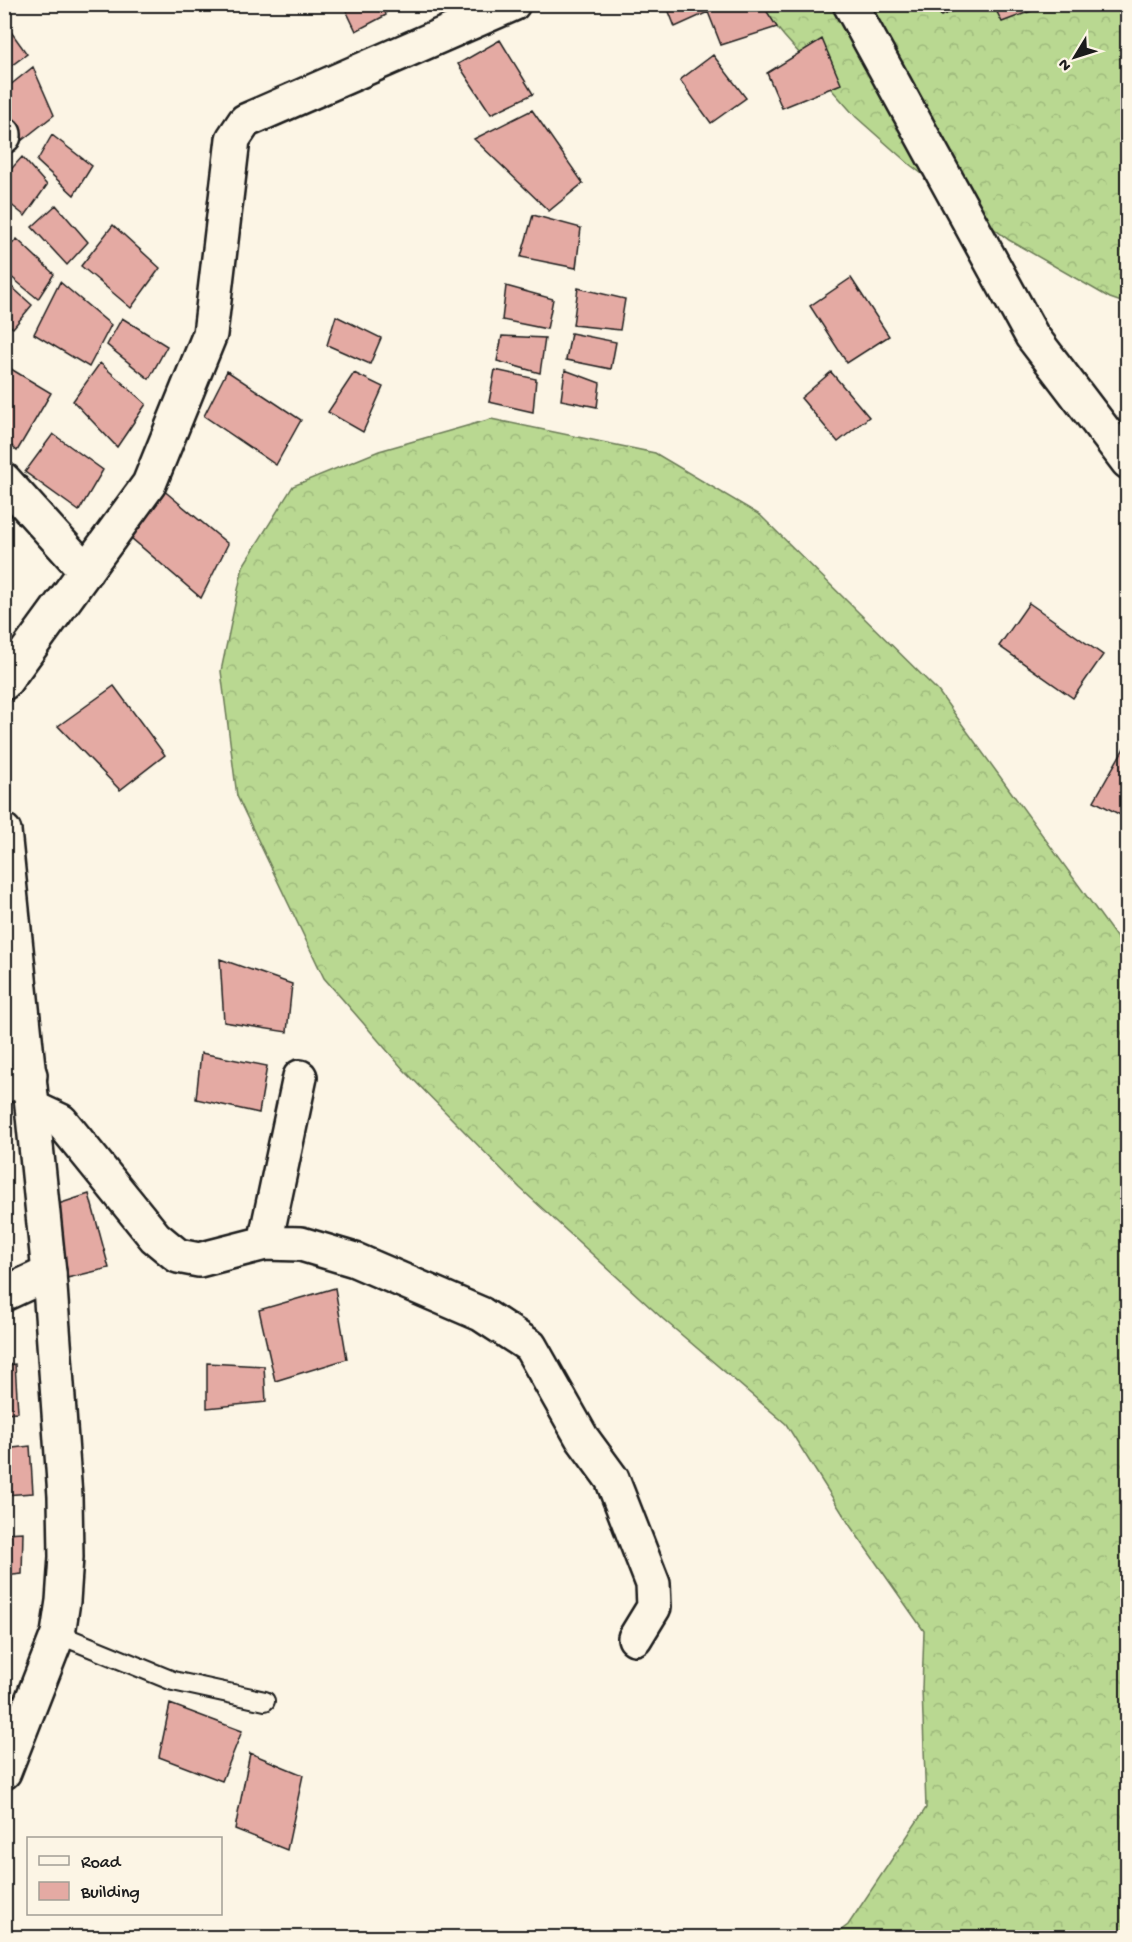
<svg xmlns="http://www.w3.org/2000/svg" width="1132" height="1942" font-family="'Gochi Hand',sans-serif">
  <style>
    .forest { fill: url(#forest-crowns); stroke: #6a7a56; stroke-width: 1.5 }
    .building { fill: #e4aaa3; stroke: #1c1c1c; stroke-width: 1.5 }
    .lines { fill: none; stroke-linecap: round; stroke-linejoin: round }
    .service-casing { stroke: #1c1c1c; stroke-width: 22 }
    .minor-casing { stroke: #1c1c1c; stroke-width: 38 }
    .tertiary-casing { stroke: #1c1c1c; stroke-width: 38 }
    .service { stroke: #fcf5e5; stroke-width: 18 }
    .minor { stroke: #fcf5e5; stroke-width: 33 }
    .tertiary { stroke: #fcf5e5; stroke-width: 33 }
  </style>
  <defs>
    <pattern id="forest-crowns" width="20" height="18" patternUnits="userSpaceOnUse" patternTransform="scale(1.5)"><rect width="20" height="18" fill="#b9d891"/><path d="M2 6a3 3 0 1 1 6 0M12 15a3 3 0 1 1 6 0" fill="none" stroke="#9eb97c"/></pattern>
  </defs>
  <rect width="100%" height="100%" fill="#fcf5e5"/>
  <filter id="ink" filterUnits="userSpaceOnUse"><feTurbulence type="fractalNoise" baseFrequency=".0167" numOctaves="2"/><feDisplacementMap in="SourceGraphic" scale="12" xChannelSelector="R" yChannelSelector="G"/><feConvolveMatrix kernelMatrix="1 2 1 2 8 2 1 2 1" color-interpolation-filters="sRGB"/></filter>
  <g filter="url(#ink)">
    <path class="forest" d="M759,5H1127V304L1110,298L1009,240L909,164L856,117L784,36Z
      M491,419L655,453L760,515L938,691L1127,952V1937H832L848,1925L926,1808L922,1689L924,1631L851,1527L786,1424L663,1319L520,1188L404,1070L324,978L237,796L221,671L243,566L293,486L379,451Z"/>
    <path class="building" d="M343,4H383L386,15L356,31Z
      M666,4H762L777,27L721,45L708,12L675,27Z
      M935,4H970L941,16Z
      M993,4H1043L1044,6L1002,22Z
      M4,22L27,54L4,71Z
      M822,39L841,84L782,108L767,73Z
      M500,40L533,94L491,114L458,64Z
      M713,55L746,98L711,123L680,80Z
      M33,67L54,115L21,141L4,121V90Z
      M532,110L583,183L549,211L474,139Z
      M52,135L92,166L74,195L37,161Z
      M22,157L47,185L25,216L4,199V177Z
      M56,205L88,242L67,265L32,227Z
      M533,215L581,228L576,268L521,257Z
      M113,225L160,268L131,308L81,266Z
      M17,239L54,274L38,299L4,271V252Z
      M851,278L889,336L847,363L810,306Z
      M4,280L32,305L13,328L4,321Z
      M60,282L111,325L89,367L34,334Z
      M506,286L553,299L547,329L502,320Z
      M578,288L625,299L620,330L573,325Z
      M336,316L381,338L370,364L327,345Z
      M122,318L167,346L149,379L107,345Z
      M571,333L616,342L611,369L566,360Z
      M502,336L545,338L540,373L497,361Z
      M100,363L146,404L117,447L73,401Z
      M11,369L51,393L17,451L4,439V377Z
      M495,370L536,379L533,412L489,402Z
      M565,370L600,383L597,407L561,400Z
      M227,371L301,420L276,465L204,416Z
      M831,372L869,417L838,442L801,398Z
      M354,373L383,387L363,432L328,412Z
      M53,434L103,470L79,511L25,472Z
      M162,489L228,544L201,598L130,537Z
      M1029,603L1103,655L1073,698L999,646Z
      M114,686L165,755L120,790L58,726Z
      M1128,741V819L1094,801Z
      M220,959L292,984L287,1032L224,1022Z
      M201,1053L267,1066L259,1113L196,1099Z
      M89,1194L109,1268L67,1278L52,1206Z
      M335,1288L347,1359L275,1381L259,1310Z
      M207,1363L264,1366L266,1402L207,1408Z
      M15,1364L18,1412L4,1413V1365Z
      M30,1446L33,1493L4,1495V1449Z
      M23,1532L22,1574L4,1576V1533Z
      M170,1704L242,1731L222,1781L159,1757Z
      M250,1753L303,1775L287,1850L235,1829Z"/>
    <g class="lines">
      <defs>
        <path id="service" d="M58,1634L173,1681L265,1701"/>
        <path id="minor" d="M850,4L1032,336L1128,462
          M4,134V136
          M4,480L86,571
          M4,683L149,484L210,334L233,139L245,121L513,4
          M4,1086L30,1075
          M33,1108L61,1121L155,1237L178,1256L199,1260L265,1243L301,1244L355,1260L481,1314L530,1346L582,1438L612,1479L653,1584L654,1607L635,1638
          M265,1243L300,1077
          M4,1294L49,1273"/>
        <path id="tertiary" d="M4,831L49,1273L65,1496L66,1557L63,1601L58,1634L4,1772"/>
      </defs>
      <use href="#service" class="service-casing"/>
      <use href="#minor" class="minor-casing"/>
      <use href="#tertiary" class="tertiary-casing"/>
      <use href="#service" class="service"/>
      <use href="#minor" class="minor"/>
      <use href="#tertiary" class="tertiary"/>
    </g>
  </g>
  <rect width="1132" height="1942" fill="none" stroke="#fcf5e5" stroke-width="24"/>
  <rect x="12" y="12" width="1108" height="1918" fill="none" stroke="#1c1c1c" stroke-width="2" filter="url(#ink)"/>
  <rect x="27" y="1837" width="195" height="78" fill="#fcf5e5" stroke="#a29e95" stroke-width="1.5"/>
  <rect x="39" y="1856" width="30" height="9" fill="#fcf5e5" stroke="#a29e95" stroke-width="1.5"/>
  <text x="81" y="1867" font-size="18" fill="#1c1c1c">Road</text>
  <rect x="39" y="1882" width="30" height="18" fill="#e4aaa3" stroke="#a29e95" stroke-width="1.5"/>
  <text x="81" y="1897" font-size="18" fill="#1c1c1c">Building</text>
  <g transform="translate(1075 57) rotate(232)" stroke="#fcf5e5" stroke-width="4.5" paint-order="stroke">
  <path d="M0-4.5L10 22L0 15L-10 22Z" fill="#1c1c1c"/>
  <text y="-9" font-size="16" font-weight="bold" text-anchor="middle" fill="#1c1c1c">N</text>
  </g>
</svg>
